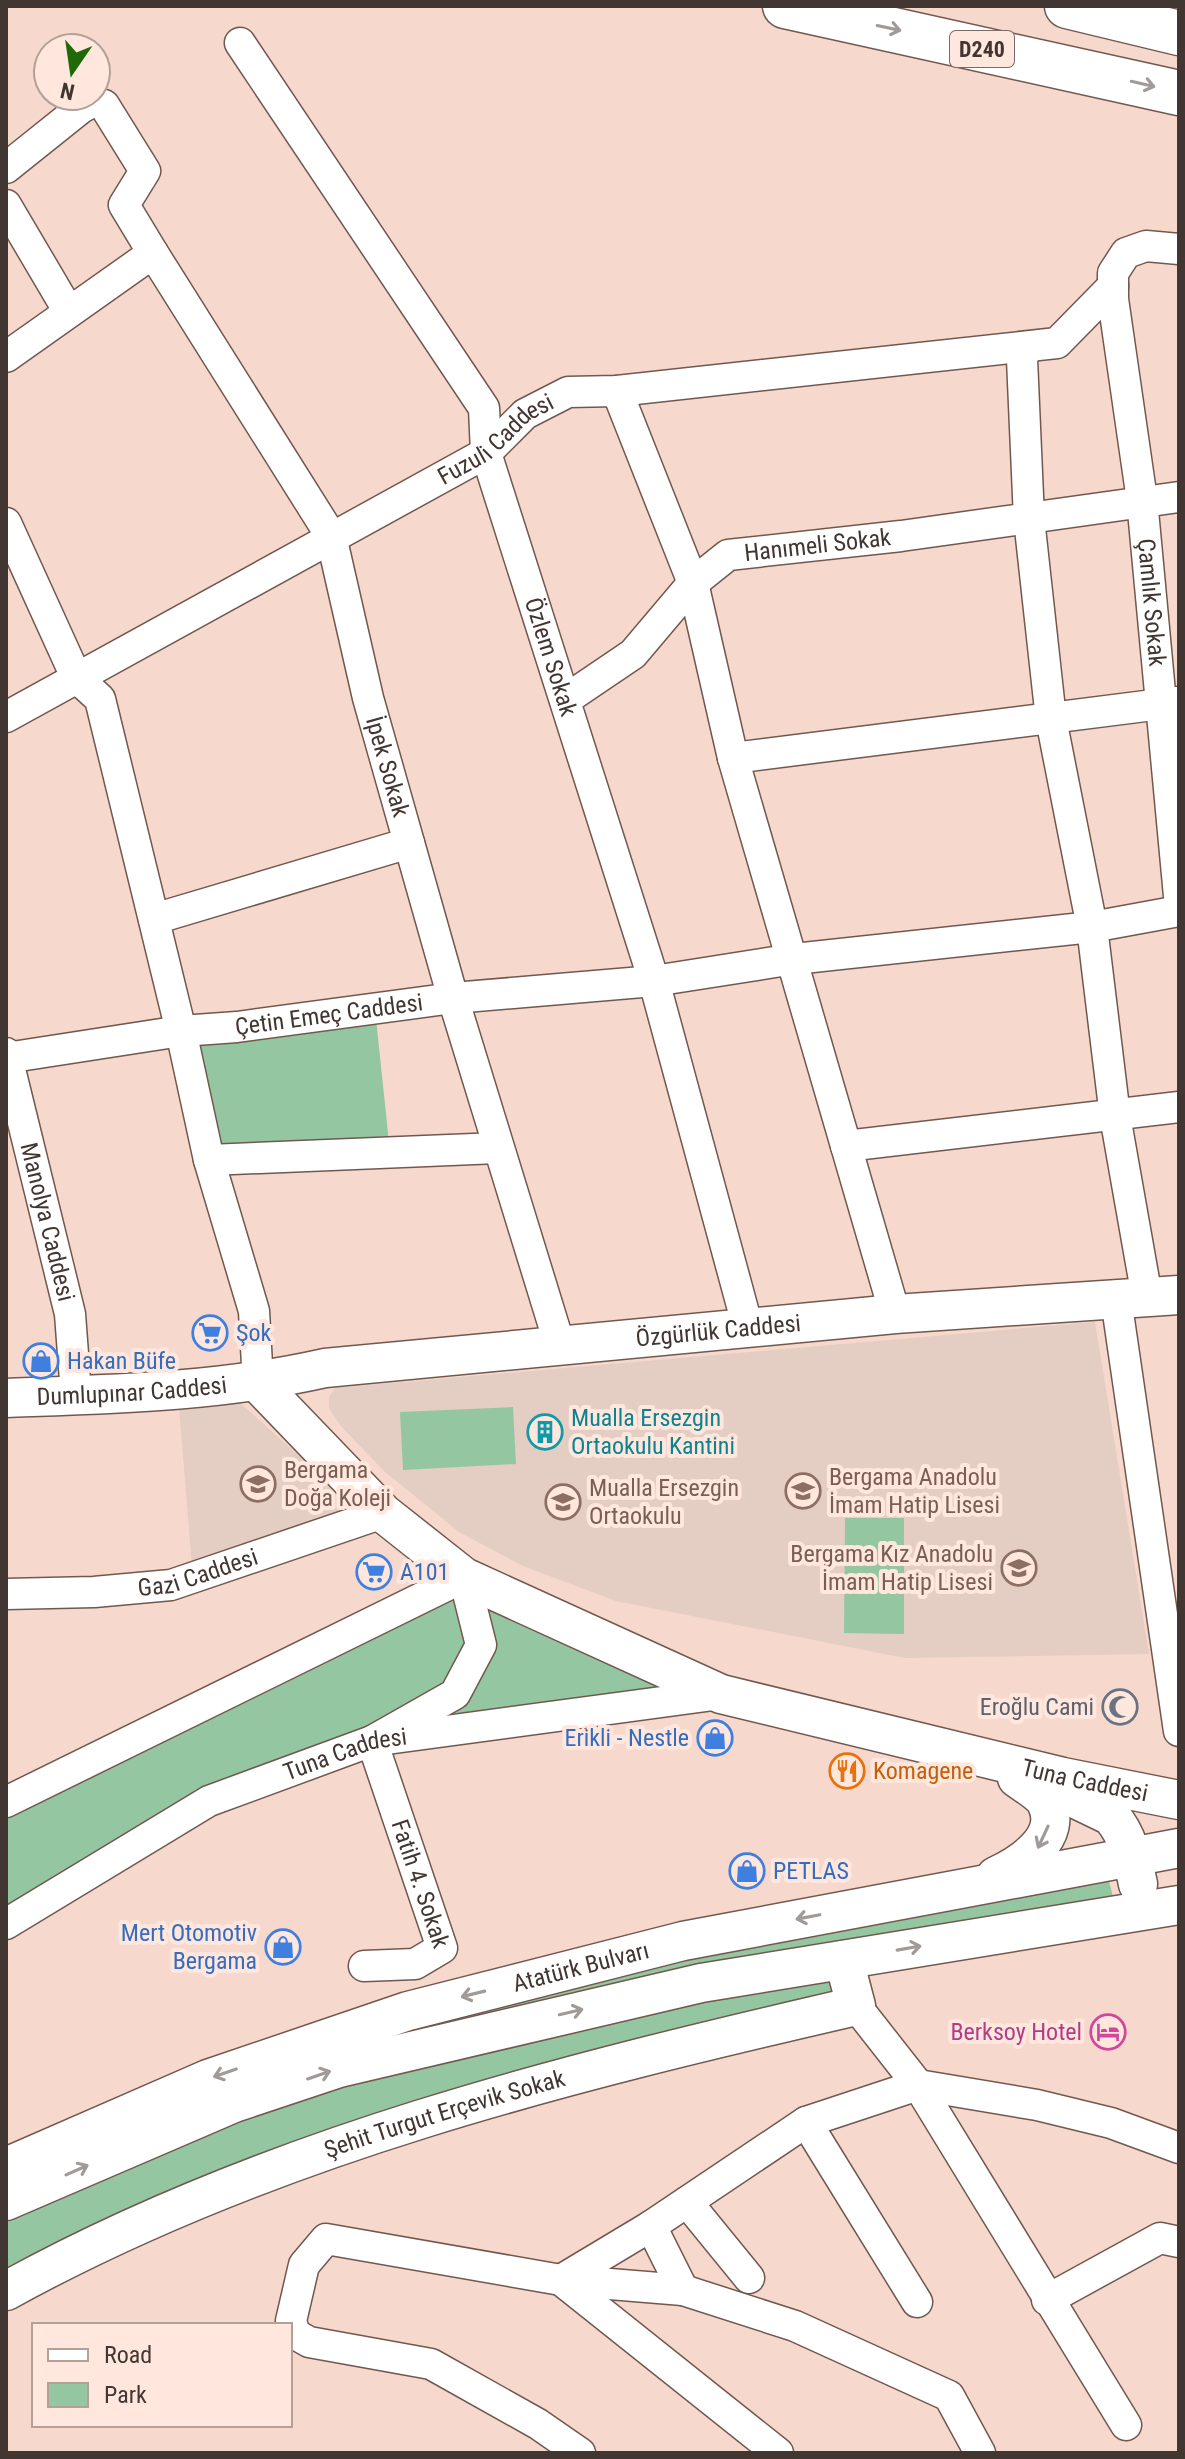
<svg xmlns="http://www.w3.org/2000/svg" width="1185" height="2459" font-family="'Roboto Condensed',sans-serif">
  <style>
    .education { fill: #e4cdc2 }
    .green { fill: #95c6a2 }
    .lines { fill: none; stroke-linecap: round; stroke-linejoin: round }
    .minor-casing { stroke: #71584e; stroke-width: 33 }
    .major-casing { stroke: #71584e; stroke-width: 41 }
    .highway-casing { stroke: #71584e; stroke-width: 47 }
    .minor { stroke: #fff; stroke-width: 30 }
    .major { stroke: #fff; stroke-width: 38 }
    .highway { stroke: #fff; stroke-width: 44 }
    .oneway { stroke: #a09a98 }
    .labels { text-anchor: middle; stroke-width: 8; stroke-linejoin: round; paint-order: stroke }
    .shield { fill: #ffe7de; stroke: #7b6b66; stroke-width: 2 }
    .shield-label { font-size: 22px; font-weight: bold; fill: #423632 }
    .street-label { font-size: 24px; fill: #423632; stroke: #ffe7de }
    .shop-label { font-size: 24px; fill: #366cbe; stroke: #ffe7de; text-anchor: start }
    .culture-label { font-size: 24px; fill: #0d838f; stroke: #ffe7de; text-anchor: start }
    .education-label { font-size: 24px; fill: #785e54; stroke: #ffe7de; text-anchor: start }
    .worship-label { font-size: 24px; fill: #5b616d; stroke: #ffe7de; text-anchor: end }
    .food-label { font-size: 24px; fill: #c56008; stroke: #ffe7de; text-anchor: start }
    .hotel-label { font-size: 24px; fill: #b23c85; stroke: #ffe7de; text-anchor: end }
  </style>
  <rect width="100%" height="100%" fill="#f6d8cd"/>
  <path class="education" d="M1095,1322L1149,1654L905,1658L616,1601L523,1566L459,1532L384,1471L340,1425L329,1408V1397L335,1388Z
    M239,1402L342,1494L349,1517L192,1566L179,1407Z"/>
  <path class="green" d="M375,1009L390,1152L209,1160L181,1031Z
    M513,1407L516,1464L403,1470L400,1412Z
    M845,1518H904V1634L844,1633Z
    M464,1577L721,1694L323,1756L6,1924V1802Z
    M1108,1877L1114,1901L453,2024L448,2013L687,1958Z
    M844,1960L856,2006L490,2098L6,2291V2201L234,2103Z"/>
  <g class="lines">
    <defs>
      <g id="minor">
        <path id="s1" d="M240,43L484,408L486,453L654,981L748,1328"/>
        <path d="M6,168L81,108L92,102L104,105L145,171L124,205L153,253"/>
        <path d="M6,205L69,312"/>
        <path id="s2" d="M1179,249L1146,246L1126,253L1113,273V299L1142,500L1179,896"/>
        <path d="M1027,347L1022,359L1029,519L1051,719L1092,927L1115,1116L1147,1297"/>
        <path id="s3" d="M6,357L153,253L331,536L368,698L453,998L560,1346"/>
        <path d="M617,391L693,583L733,758L895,1314"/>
        <path d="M6,523L76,677L100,699L181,1031L209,1160L254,1311L258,1383"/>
        <path id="s4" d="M565,700L633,654L693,583L728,555L901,536L1179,497"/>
        <path id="s5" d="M6,717L486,453L525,414L568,392L617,391L1057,343L1113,286"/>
        <path d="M733,758L1177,702"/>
        <path d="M154,919L409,843"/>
        <path id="s6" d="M6,1053L70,1314L76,1394"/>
        <path id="s7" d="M6,1058L181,1031L237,1027L453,998L654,981L794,959L1092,927L1179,911"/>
        <path d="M846,1146L1179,1107"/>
        <path d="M209,1160L498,1148"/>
        <path d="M1116,1299L1179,1731"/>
        <path id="s8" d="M6,1594L94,1592L171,1585L383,1513"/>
        <path id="s9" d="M6,1802L464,1577L481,1645L455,1694L372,1741L442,1948L415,1964L364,1966"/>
        <path id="s10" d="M6,1924L209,1801L372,1741L721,1694"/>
        <path d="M856,2006L918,2085L1126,2425"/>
        <path d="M806,2122L917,2302"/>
        <path d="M687,2202L749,2278"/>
        <path d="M651,2226L683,2290"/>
        <path d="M561,2280L651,2226L806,2122L918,2085L1037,2105L1111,2123L1179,2148"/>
        <path d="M561,2280L778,2453"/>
        <path d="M1047,2300L1160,2238L1179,2242"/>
        <path d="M580,2453L538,2424L431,2364L309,2342L295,2334L291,2321L304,2265L326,2239L561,2280L683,2290L795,2326L949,2396L980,2453"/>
      </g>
      <g id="major">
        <path id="s11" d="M258,1383L383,1513L464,1577L721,1694L1063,1777L1179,1800"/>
        <path id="s12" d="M6,1398C114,1394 219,1392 325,1368L895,1314L1179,1295"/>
        <path d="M1057,1790L1111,1816C1128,1835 1133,1860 1138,1884"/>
        <path d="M996,1876C1022,1864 1064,1837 1046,1802C1041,1793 1025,1784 1017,1778"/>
        <path id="s13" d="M6,2167L208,2079L408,2011L683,1941L1179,1848"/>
        <path d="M6,2201L234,2103L339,2068L701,1983L1179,1905"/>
        <path id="s14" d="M6,2291C269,2146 566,2073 856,2006L844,1960"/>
      </g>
      <path id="highway" d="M785,6L1179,93
        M1067,6L1179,33"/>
    </defs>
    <use href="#minor" class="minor-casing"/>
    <use href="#major" class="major-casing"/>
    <use href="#highway" class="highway-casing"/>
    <use href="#minor" class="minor"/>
    <use href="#major" class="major"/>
    <use href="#highway" class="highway"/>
  </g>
  <defs><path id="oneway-shaft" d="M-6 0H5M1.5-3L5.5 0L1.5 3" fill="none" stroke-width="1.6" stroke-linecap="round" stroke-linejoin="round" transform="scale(2)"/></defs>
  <g class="oneway">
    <use href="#oneway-shaft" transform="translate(889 28) rotate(12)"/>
    <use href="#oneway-shaft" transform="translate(1143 84) rotate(13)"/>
    <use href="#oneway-shaft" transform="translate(1043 1837) rotate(115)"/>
    <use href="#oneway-shaft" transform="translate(808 1917) rotate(169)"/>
    <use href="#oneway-shaft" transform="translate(909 1948) rotate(-10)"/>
    <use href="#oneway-shaft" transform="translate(473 1994) rotate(166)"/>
    <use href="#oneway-shaft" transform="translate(571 2012) rotate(-13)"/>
    <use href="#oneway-shaft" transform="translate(225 2073) rotate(161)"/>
    <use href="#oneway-shaft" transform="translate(319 2075) rotate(-19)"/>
    <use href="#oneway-shaft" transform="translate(77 2170) rotate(-24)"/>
  </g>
  <defs>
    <symbol id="supermarket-ring" viewBox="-11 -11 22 22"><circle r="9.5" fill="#ffe7de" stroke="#3f7fe0" stroke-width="1.5"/><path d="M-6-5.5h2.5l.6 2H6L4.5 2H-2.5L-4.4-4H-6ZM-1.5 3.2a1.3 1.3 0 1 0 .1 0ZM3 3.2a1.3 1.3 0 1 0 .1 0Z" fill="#3f7fe0"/></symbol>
    <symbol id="shop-ring" viewBox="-11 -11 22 22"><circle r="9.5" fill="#ffe7de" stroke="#3f7fe0" stroke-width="1.5"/><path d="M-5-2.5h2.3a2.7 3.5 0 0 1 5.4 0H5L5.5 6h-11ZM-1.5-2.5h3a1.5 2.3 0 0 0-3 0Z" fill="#3f7fe0"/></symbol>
    <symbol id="building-ring" viewBox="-11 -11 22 22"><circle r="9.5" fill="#ffe7de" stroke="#0f9aa8" stroke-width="1.5"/><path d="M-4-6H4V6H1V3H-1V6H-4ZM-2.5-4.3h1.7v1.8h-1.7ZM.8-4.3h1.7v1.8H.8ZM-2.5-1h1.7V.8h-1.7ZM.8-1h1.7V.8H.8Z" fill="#0f9aa8"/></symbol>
    <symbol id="school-ring" viewBox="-11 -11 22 22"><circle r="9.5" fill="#ffe7de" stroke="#8d6e63" stroke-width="1.5"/><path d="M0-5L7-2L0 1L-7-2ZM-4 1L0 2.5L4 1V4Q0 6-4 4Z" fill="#8d6e63"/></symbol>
    <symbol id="mosque-ring" viewBox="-11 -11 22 22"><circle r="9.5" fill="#ffe7de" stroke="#6b7280" stroke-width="1.5"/><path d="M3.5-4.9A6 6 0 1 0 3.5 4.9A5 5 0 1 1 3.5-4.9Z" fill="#6b7280"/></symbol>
    <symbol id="restaurant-ring" viewBox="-11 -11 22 22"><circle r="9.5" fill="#ffe7de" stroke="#e8710a" stroke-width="1.5"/><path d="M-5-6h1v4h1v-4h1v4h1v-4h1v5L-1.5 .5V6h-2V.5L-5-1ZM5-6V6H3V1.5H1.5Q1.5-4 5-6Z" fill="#e8710a"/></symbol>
    <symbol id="hotel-ring" viewBox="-11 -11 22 22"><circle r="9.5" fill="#ffe7de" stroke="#d1479c" stroke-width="1.5"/><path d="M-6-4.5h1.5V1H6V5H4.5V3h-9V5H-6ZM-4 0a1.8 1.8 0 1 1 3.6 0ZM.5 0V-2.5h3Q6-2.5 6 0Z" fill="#d1479c"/></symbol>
  </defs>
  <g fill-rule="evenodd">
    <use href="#supermarket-ring" x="190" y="1313" width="40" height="40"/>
    <use href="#shop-ring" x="21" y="1341" width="40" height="40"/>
    <use href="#building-ring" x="525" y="1412" width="40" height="40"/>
    <use href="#school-ring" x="238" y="1464" width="40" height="40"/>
    <use href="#school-ring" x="783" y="1471" width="40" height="40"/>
    <use href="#school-ring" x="543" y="1482" width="40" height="40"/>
    <use href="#school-ring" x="999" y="1548" width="40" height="40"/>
    <use href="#supermarket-ring" x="354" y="1552" width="40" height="40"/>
    <use href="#mosque-ring" x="1100" y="1687" width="40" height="40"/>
    <use href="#shop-ring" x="695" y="1718" width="40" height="40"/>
    <use href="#restaurant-ring" x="827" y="1751" width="40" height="40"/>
    <use href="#shop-ring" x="727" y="1851" width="40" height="40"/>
    <use href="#shop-ring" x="263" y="1927" width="40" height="40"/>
    <use href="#hotel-ring" x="1088" y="2012" width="40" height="40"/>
  </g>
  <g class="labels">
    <rect class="shield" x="950" y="31" width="64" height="36" rx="6"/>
    <g class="shield-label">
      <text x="982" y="57">D240</text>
    </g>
    <g class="street-label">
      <text dy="8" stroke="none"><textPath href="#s5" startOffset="564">Fuzuli Caddesi</textPath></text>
      <text dy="8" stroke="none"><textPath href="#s4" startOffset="310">Hanımeli Sokak</textPath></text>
      <text dy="8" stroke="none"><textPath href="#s2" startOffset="410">Çamlık Sokak</textPath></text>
      <text dy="8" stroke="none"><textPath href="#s1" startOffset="698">Özlem Sokak</textPath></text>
      <text dy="8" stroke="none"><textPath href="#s3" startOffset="752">İpek Sokak</textPath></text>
      <text dy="8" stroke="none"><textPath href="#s7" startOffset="326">Çetin Emeç Caddesi</textPath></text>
      <text dy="8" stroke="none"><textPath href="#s6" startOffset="174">Manolya Caddesi</textPath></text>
      <text dy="8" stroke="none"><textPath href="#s12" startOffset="716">Özgürlük Caddesi</textPath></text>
      <text dy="8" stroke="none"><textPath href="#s12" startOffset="126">Dumlupınar Caddesi</textPath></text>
      <text dy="8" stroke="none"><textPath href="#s8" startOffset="194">Gazi Caddesi</textPath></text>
      <text dy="8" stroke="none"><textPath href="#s10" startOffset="382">Tuna Caddesi</textPath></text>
      <text dy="8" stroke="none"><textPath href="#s11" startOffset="940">Tuna Caddesi</textPath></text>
      <text dy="8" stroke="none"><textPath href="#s9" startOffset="882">Fatih 4. Sokak</textPath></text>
      <text dy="8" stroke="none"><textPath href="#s13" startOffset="610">Atatürk Bulvarı</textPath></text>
      <text dy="8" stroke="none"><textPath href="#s14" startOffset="474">Şehit Turgut Erçevik Sokak</textPath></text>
    </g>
    <g class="shop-label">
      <text x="236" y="1341">Şok</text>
      <text x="67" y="1369">Hakan Büfe</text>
      <text x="400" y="1580">A101</text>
      <text x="689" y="1746" text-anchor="end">Erikli - Nestle</text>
      <text x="773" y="1879">PETLAS</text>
      <text x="257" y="1941" text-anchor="end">Mert Otomotiv<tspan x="257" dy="28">Bergama</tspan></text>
    </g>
    <g class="culture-label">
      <text x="571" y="1426">Mualla Ersezgin<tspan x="571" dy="28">Ortaokulu Kantini</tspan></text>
    </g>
    <g class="education-label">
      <text x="284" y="1478">Bergama<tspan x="284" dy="28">Doğa Koleji</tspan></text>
      <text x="829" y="1485">Bergama Anadolu<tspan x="829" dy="28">İmam Hatip Lisesi</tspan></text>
      <text x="589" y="1496">Mualla Ersezgin<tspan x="589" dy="28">Ortaokulu</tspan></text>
      <text x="993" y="1562" text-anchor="end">Bergama Kız Anadolu<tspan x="993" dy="28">İmam Hatip Lisesi</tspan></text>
    </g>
    <g class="worship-label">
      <text x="1094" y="1715">Eroğlu Cami</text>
    </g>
    <g class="food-label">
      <text x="873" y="1779">Komagene</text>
    </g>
    <g class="hotel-label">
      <text x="1082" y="2040">Berksoy Hotel</text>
    </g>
  </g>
  <rect width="1185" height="2459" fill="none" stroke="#423632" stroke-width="16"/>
  <rect x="32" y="2323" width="260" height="104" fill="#ffe7de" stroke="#b3a099" stroke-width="2"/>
  <rect x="48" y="2349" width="40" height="12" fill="#ffffff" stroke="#b3a099" stroke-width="2"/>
  <text x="104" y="2363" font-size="24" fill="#423632">Road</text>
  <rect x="48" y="2383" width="40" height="24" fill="#95c6a2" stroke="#b3a099" stroke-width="2"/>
  <text x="104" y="2403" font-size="24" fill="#423632">Park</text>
  <g transform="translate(72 72) rotate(193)"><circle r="38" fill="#ffe7de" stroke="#b3a099" stroke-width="2"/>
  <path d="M0-6L14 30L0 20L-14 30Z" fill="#1f6a07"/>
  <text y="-12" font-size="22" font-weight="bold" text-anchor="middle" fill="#423632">N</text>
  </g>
</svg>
